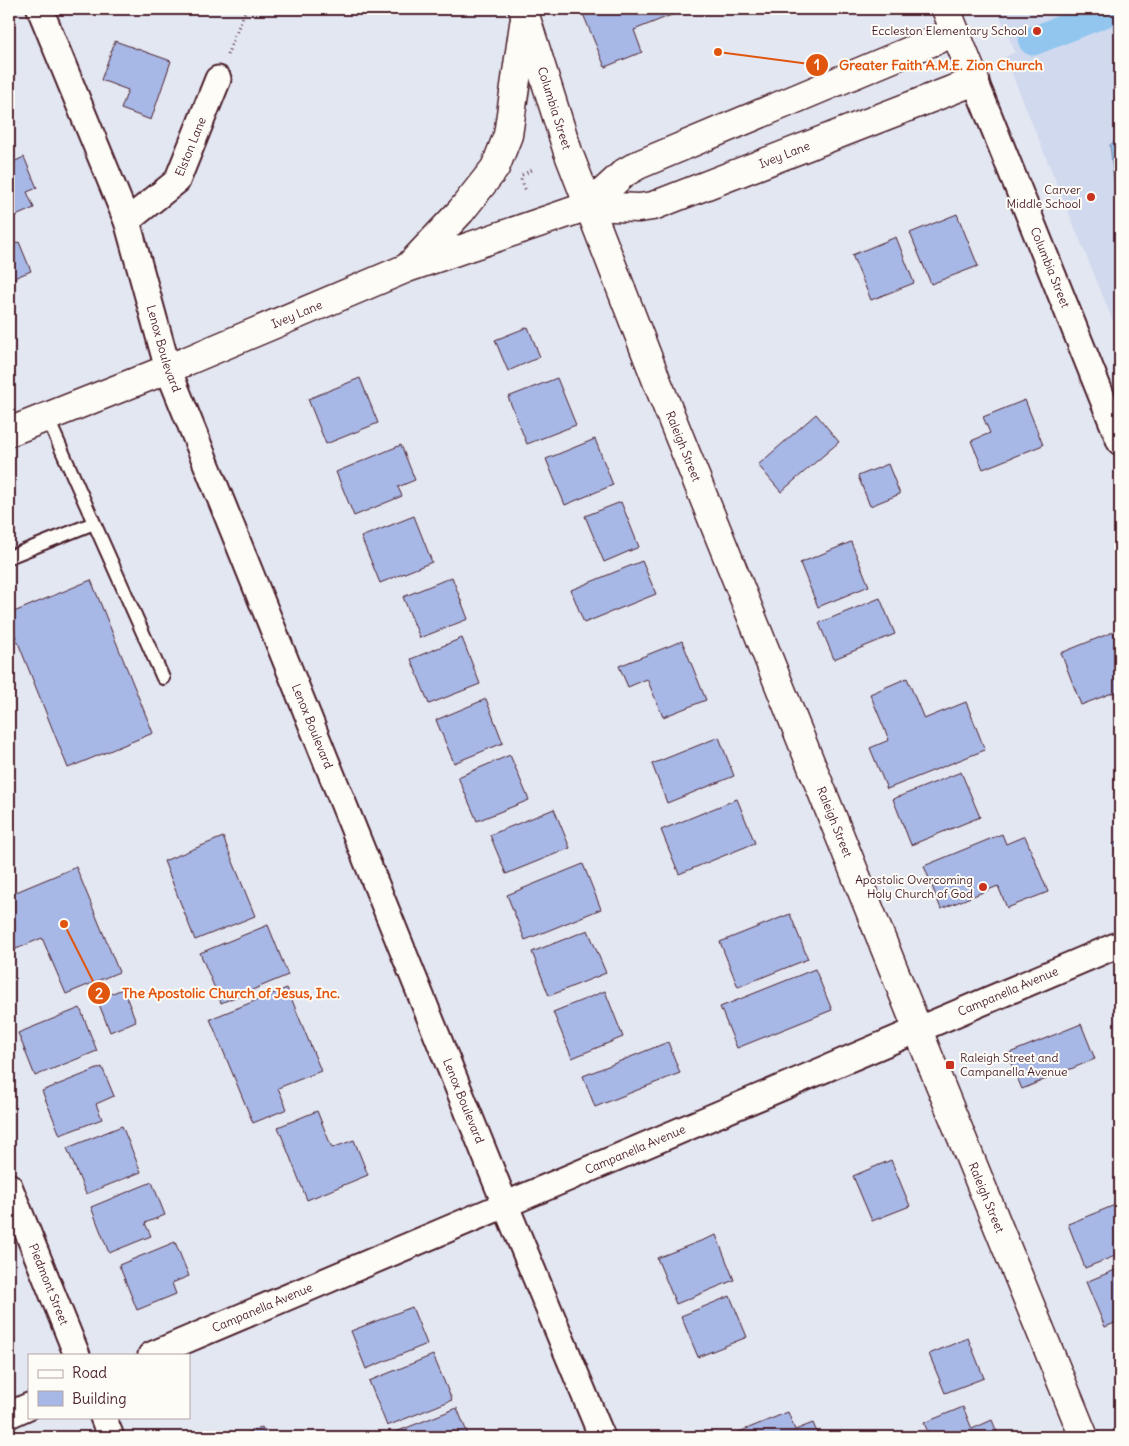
<svg xmlns="http://www.w3.org/2000/svg" width="1129" height="1446" font-family="Delius,sans-serif">
  <style>
    .built { fill: #d1d9ee }
    .water { fill: #92c6ef; stroke: #7583a1 }
    .lines { fill: none; stroke-linecap: round; stroke-linejoin: round }
    .canal { stroke: #92c6ef; stroke-width: 29 }
    .building { fill: #a7b7e6; stroke: #4a1f2b }
    .lane-casing { stroke: #4a1f2b; stroke-width: 16 }
    .street-casing { stroke: #4a1f2b; stroke-width: 29 }
    .secondary-casing { stroke: #4a1f2b; stroke-width: 31 }
    .path { stroke: #4a1f2b; stroke-width: 3; stroke-dasharray: 1 4; stroke-linecap: butt }
    .lane { stroke: #fdfcf7; stroke-width: 12 }
    .street { stroke: #fdfcf7; stroke-width: 25 }
    .secondary { stroke: #fdfcf7; stroke-width: 28 }
    .poi-dot { fill: #c8321e; stroke: #fdfcf7; stroke-width: 2 }
    .labels { text-anchor: middle; stroke-width: 4; stroke-linejoin: round; paint-order: stroke }
    .poi-label { font-size: 12px; fill: #4a1f2b; stroke: #fdfcf7; text-anchor: end }
    .street-label { font-size: 12px; fill: #4a1f2b; stroke: #fdfcf7 }
    .leader { fill: none; stroke: #e0560e; stroke-width: 2 }
    .callout-dot { fill: #e0560e; stroke: #fdfcf7; stroke-width: 2 }
    .mark-label { font-size: 15px; text-anchor: middle; font-weight: bold; fill: #fff }
    .callout-label { font-size: 14px; text-anchor: middle; font-weight: bold; fill: #e0560e; stroke: #fdfcf7; stroke-width: 4; stroke-linejoin: round; paint-order: stroke }
  </style>
  <rect width="100%" height="100%" fill="#e3e7f2"/>
  <filter id="ink" filterUnits="userSpaceOnUse"><feTurbulence type="fractalNoise" baseFrequency=".02" numOctaves="2"/><feDisplacementMap in="SourceGraphic" scale="10" xChannelSelector="R" yChannelSelector="G"/><feConvolveMatrix kernelMatrix="1 2 1 2 8 2 1 2 1" color-interpolation-filters="sRGB"/></filter>
  <g filter="url(#ink)">
    <path class="built" d="M997,9H1120V338L1005,57L1015,52Z"/>
    <path class="water" d="M1120,136V210L1116,200L1110,145Z"/>
    <g class="lines">
      <path class="canal" d="M1033,41L1114,9"/>
    </g>
    <path class="building" d="M581,9H672L674,14L634,30L642,52L605,67Z
      M115,41L171,61L151,120L121,109L128,90L101,80Z
      M24,157L37,188L27,192L34,208L9,219V164Z
      M957,214L978,266L931,284L910,233Z
      M896,237L914,283L871,300L852,255Z
      M19,242L31,271L9,280V246Z
      M528,327L540,357L508,371L495,340Z
      M360,378L378,423L326,444L308,399Z
      M557,378L576,425L527,444L508,397Z
      M1025,400L1043,445L983,469L971,441L990,433L983,417Z
      M816,414L839,442L781,492L758,465Z
      M595,439L613,485L565,505L546,459Z
      M401,445L415,480L398,487L402,496L354,516L336,472Z
      M888,464L900,494L870,506L858,476Z
      M621,502L639,547L604,562L585,516Z
      M414,516L432,562L380,583L361,537Z
      M851,542L869,586L818,607L800,563Z
      M642,561L656,594L584,623L571,590Z
      M452,577L468,619L420,638L403,597Z
      M91,580L153,733L68,768L9,620V614Z
      M880,598L895,634L834,659L819,623Z
      M1113,632L1120,651V690L1081,705L1061,653Z
      M462,638L480,684L429,704L411,659Z
      M682,641L706,700L663,717L647,679L628,687L619,666Z
      M907,678L924,719L966,702L985,750L887,789L870,748L889,740L870,694Z
      M486,699L503,743L454,763L436,720Z
      M719,737L734,776L667,803L652,764Z
      M510,755L529,800L477,821L458,777Z
      M961,772L980,817L911,845L893,799Z
      M737,799L755,843L679,874L661,830Z
      M554,809L570,848L506,874L490,835Z
      M1002,834L1006,844L1025,836L1048,892L1007,908L998,886L941,909L924,866Z
      M223,837L255,916L195,940L164,861Z
      M1120,841V863L1113,844Z
      M583,864L601,909L525,940L507,895Z
      M76,867L119,972L66,994L42,938L9,952V895Z
      M790,914L808,959L738,987L720,942Z
      M268,925L288,975L221,1003L200,953Z
      M588,930L606,973L549,996L532,952Z
      M815,969L832,1010L737,1048L720,1007Z
      M287,988L321,1071L278,1088L287,1109L253,1123L210,1019Z
      M123,989L136,1021L110,1032L97,999Z
      M605,991L623,1037L572,1058L553,1012Z
      M80,1008L97,1051L35,1076L18,1033Z
      M1081,1024L1095,1059L1022,1089L1007,1054Z
      M668,1042L680,1073L595,1107L583,1076Z
      M102,1067L114,1096L96,1104L102,1119L60,1135L42,1091Z
      M317,1111L332,1148L354,1140L368,1175L307,1200L278,1127Z
      M122,1126L141,1172L86,1194L67,1148Z
      M891,1160L910,1206L872,1221L853,1176Z
      M152,1182L165,1215L145,1223L151,1236L109,1253L91,1207Z
      M1120,1203V1239L1117,1240L1120,1248V1254L1085,1268L1068,1224Z
      M716,1235L734,1280L676,1304L657,1258Z
      M175,1242L189,1276L172,1283L176,1294L137,1310L119,1265Z
      M1120,1268V1321L1105,1327L1086,1282Z
      M730,1296L747,1337L698,1357L681,1316Z
      M412,1307L427,1344L366,1369L351,1331Z
      M968,1338L984,1378L945,1393L929,1354Z
      M433,1355L452,1400L387,1426L369,1381Z
      M963,1407L972,1429L992,1420L999,1437H930L924,1423Z
      M457,1408L469,1437H383Z
      M788,1412L795,1430L813,1423L819,1437H736L734,1434Z
      M262,1427L266,1437H237Z"/>
    <g class="lines">
      <defs>
        <path id="lane" d="M47,417L163,678
          M9,557L94,523"/>
        <g id="street">
          <path id="s1" d="M40,9L127,221L168,369L505,1204L602,1437"/>
          <path id="s2" d="M975,81L1120,442"/>
          <path id="s3" d="M127,221L177,181L218,79"/>
          <path id="s4" d="M9,1186L77,1355"/>
          <path id="s5" d="M151,1355L1120,944"/>
          <path d="M9,1415L29,1406"/>
          <path d="M103,1417L111,1437"/>
        </g>
        <g id="secondary">
          <path id="s6" d="M523,9L568,152L658,384L928,1055L1084,1437"/>
          <path d="M588,206L624,173L638,165L955,32"/>
          <path d="M410,265L461,211L495,168L508,135L524,24"/>
          <path id="s7" d="M9,432L168,369L407,268L588,206L639,208L653,206L975,81L946,9"/>
        </g>
      </defs>
      <use href="#lane" class="lane-casing"/>
      <use href="#street" class="street-casing"/>
      <use href="#secondary" class="secondary-casing"/>
      <path class="path" d="M227,55L246,9
        M522,175L534,169
        M521,179L526,191"/>
      <use href="#lane" class="lane"/>
      <use href="#street" class="street"/>
      <use href="#secondary" class="secondary"/>
    </g>
  </g>
  <g class="poi-dot">
    <circle cx="1037" cy="31" r="5"/>
    <circle cx="1091" cy="197" r="5"/>
    <circle cx="983" cy="887" r="5"/>
    <rect x="945" y="1060" width="10" height="10" rx="2.5"/>
  </g>
  <g class="labels">
    <g class="poi-label">
      <text x="1027" y="35">Eccleston Elementary School</text>
      <text x="1081" y="194">Carver<tspan x="1081" dy="14">Middle School</tspan></text>
      <text x="973" y="884">Apostolic Overcoming<tspan x="973" dy="14">Holy Church of God</tspan></text>
      <text x="960" y="1062" text-anchor="start">Raleigh Street and<tspan x="960" dy="14">Campanella Avenue</tspan></text>
    </g>
    <g class="street-label">
      <text dy="4" stroke="none"><textPath href="#s6" startOffset="104">Columbia Street</textPath></text>
      <text dy="4" stroke="none"><textPath href="#s3" startOffset="101">Elston Lane</textPath></text>
      <text dy="4" stroke="none"><textPath href="#s7" startOffset="828">Ivey Lane</textPath></text>
      <text dy="4" stroke="none"><textPath href="#s2" startOffset="201">Columbia Street</textPath></text>
      <text dy="4" stroke="none"><textPath href="#s7" startOffset="311">Ivey Lane</textPath></text>
      <text dy="4" stroke="none"><textPath href="#s1" startOffset="362">Lenox Boulevard</textPath></text>
      <text dy="4" stroke="none"><textPath href="#s6" startOffset="466">Raleigh Street</textPath></text>
      <text dy="4" stroke="none"><textPath href="#s1" startOffset="768">Lenox Boulevard</textPath></text>
      <text dy="4" stroke="none"><textPath href="#s6" startOffset="871">Raleigh Street</textPath></text>
      <text dy="4" stroke="none"><textPath href="#s5" startOffset="931">Campanella Avenue</textPath></text>
      <text dy="4" stroke="none"><textPath href="#s1" startOffset="1172">Lenox Boulevard</textPath></text>
      <text dy="4" stroke="none"><textPath href="#s5" startOffset="526">Campanella Avenue</textPath></text>
      <text dy="4" stroke="none"><textPath href="#s6" startOffset="1276">Raleigh Street</textPath></text>
      <text dy="4" stroke="none"><textPath href="#s4" startOffset="106">Piedmont Street</textPath></text>
      <text dy="4" stroke="none"><textPath href="#s5" startOffset="121">Campanella Avenue</textPath></text>
    </g>
  </g>
  <path class="leader" d="M718 52L817 65M64 924L99 993"/>
  <g class="callout-dot">
    <circle cx="718" cy="52" r="5"/>
    <circle cx="64" cy="924" r="5"/>
    <circle cx="817" cy="65" r="12"/>
    <circle cx="99" cy="993" r="12"/>
  </g>
  <g class="mark-label">
    <text x="817" y="70">1</text>
    <text x="99" y="999">2</text>
  </g>
  <g class="callout-label">
    <text x="941" y="70">Greater Faith A.M.E. Zion Church</text>
    <text x="231" y="998">The Apostolic Church of Jesus, Inc.</text>
  </g>
  <rect width="1129" height="1446" fill="none" stroke="#fdfcf7" stroke-width="30"/>
  <rect x="15" y="15" width="1099" height="1416" fill="none" stroke="#4a1f2b" stroke-width="2" filter="url(#ink)"/>
  <rect x="28" y="1354" width="162" height="65" fill="#fdfcf7" stroke="#b5a4a5"/>
  <rect x="38" y="1370" width="25" height="8" fill="#fdfcf7" stroke="#b5a4a5"/>
  <text x="72" y="1378" font-size="15" fill="#4a1f2b">Road</text>
  <rect x="38" y="1391" width="25" height="15" fill="#a7b7e6" stroke="#b5a4a5"/>
  <text x="72" y="1404" font-size="15" fill="#4a1f2b">Building</text>
</svg>
